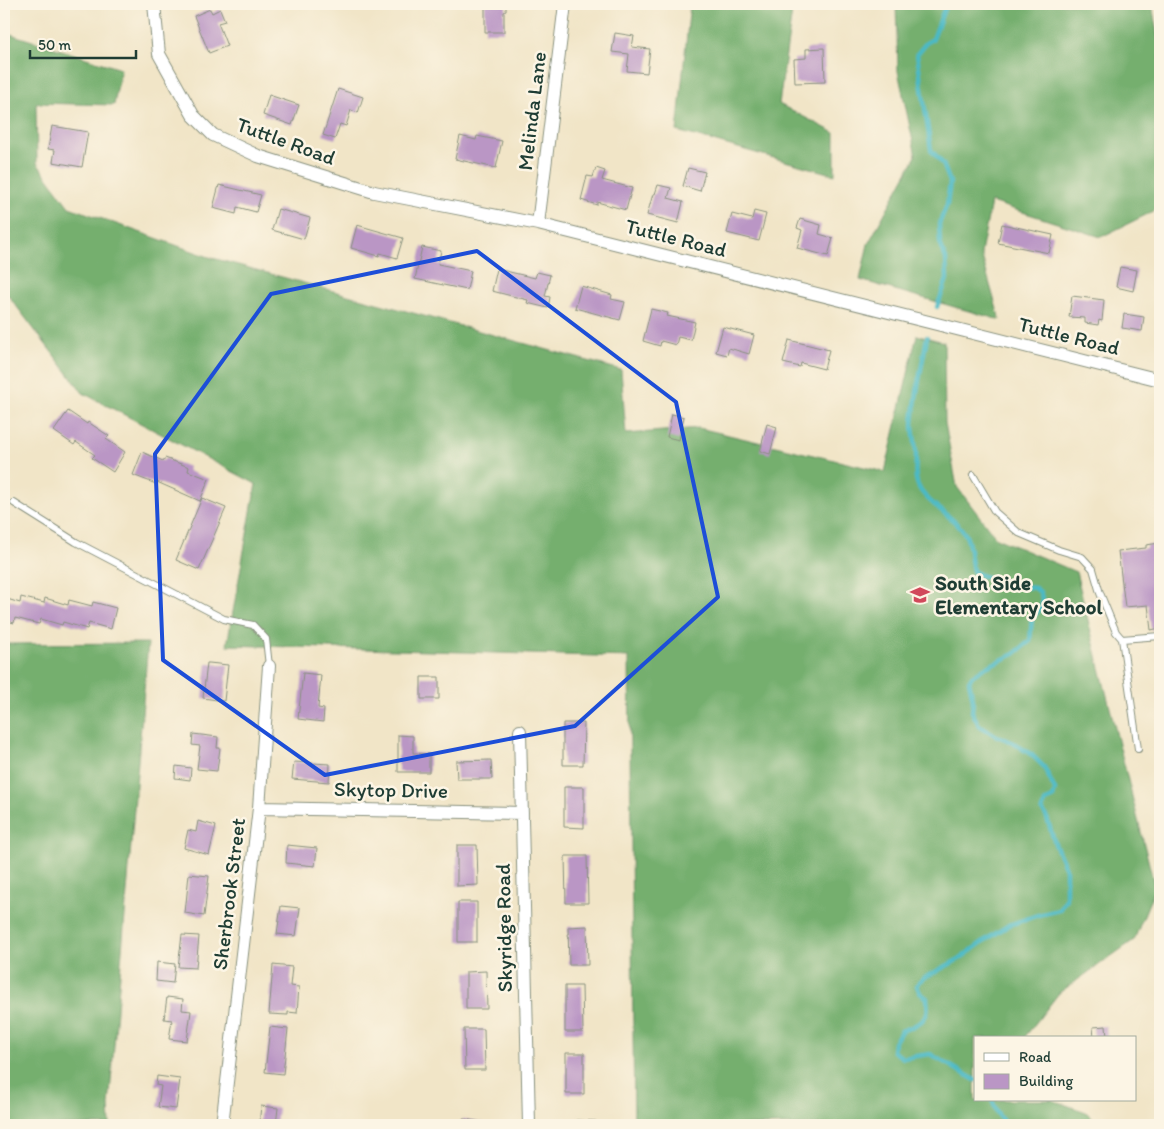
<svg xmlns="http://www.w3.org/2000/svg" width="1164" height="1129" font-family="Itim,sans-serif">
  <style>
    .forest { fill: #74af6e; stroke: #4a7651 }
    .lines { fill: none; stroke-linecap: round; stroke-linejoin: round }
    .stream { stroke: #4bb9c5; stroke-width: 4.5 }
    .building { fill: #ba96c5 }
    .service-casing { stroke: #88917e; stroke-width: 8 }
    .minor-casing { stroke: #88917e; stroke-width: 14 }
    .service { stroke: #fff; stroke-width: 6 }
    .minor { stroke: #fff; stroke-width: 12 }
    .marked { fill: none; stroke: #1d4ed8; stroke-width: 4; stroke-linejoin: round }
    .labels { text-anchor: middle; stroke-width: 5; stroke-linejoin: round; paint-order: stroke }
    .street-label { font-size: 21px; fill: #1f3d34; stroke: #fcf5e5 }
    .poi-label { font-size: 21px; font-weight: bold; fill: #1f3d34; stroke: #fcf5e5; text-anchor: start }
  </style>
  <rect width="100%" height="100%" fill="#fcf5e5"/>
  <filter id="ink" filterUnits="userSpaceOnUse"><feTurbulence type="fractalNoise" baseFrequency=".02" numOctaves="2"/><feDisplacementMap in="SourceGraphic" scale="10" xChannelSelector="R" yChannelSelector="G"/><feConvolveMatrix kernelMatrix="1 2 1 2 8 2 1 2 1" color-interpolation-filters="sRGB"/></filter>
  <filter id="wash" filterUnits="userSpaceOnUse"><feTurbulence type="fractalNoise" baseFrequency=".0096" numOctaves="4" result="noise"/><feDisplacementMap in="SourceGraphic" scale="20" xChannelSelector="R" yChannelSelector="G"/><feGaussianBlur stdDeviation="1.12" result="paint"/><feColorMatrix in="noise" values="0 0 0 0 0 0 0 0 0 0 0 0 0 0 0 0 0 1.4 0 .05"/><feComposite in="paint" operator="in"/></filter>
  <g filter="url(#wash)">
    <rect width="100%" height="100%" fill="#f1e5c7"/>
    <path class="forest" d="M690,4H793L779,104L835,133V175L677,131Z
      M896,4H1152L1160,51V208L1101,237L991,202L981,253L1000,320L860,280L868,244L916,156L898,71Z
      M4,32L121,69L114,105L36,103L37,163L69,207L209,257L621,370L626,434L699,428L885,472L917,335L944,342L945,423L957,487L996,538L1076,572L1155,888L1134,940L1059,993L1024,1038H975V1100H1052L1086,1112L1099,1125H634L629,657L227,645L256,484L83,393L4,290Z
      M148,643L109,1105L110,1125H4V644Z"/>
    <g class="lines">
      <path class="stream" d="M937,307L947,279L946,259L940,243L939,224L947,205L950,182L943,164L931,150L917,54L926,43L933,39L943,12L947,4
        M927,337C922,366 915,395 913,424C913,434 916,444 916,454C916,468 913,479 921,491C933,508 954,516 965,534C971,544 970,559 973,571L983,576L1018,586L1035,588L1040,592L1042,598V607L1032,618L1030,641L1014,654L984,668L972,676L969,681L973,700L972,712L979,725L995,735L1012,742L1032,755L1044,767L1055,790L1053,798L1046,801L1042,809L1047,818L1055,844L1066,869V899L1059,910L1038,915L1009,925L984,941L961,958L924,978L919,982L917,986L920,993L927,998C927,1003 929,1011 926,1015C922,1024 909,1028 901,1031L894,1043L893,1051L903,1058L930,1054L975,1080
        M992,1100L997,1113L1006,1125"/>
    </g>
    <g id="blocks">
      <path class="building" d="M485,4H506V11L504,12V32H485Z
        M210,9L212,13L220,9L225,21L218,23L227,46L209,53L194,16Z
        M615,33L634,36L632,47L650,49L647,73L627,71L629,54L612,52Z
        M824,48L825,82L795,83L794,59L806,58V49Z
        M338,89L363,97L358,113L351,110L346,126L340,124L335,139L323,135Z
        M269,95L299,105L292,125L263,115Z
        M52,126L88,132L82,167L53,162L55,150L48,149Z
        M460,136L476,140L477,136L502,141L496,168L455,159Z
        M596,168L605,171L602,180L632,188L626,210L597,202V205L581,200L587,176L593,177Z
        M688,168L705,172L700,191L683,186Z
        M219,185L261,195L256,212L237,207L236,214L213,208Z
        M658,185L671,188L668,198L683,202L678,223L647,215L653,194H655Z
        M278,209L310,218L304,239L272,230Z
        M754,211L766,214L759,241L727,233L732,214L752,219Z
        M800,219L821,225L819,234L833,238L828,256L797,248L802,230L797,228Z
        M1002,224L1053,235L1049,253L998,243Z
        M357,225L403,238L397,258L380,253L379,256L351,248Z
        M422,247L441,251L438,264L471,271L467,290L415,279Z
        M1120,267L1137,270L1133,291L1116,287Z
        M497,269L535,278L537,272L550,275L545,296L550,297L548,308L527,303L528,300L492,291Z
        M581,286L612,295L611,299L625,302L620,320L575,308Z
        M1072,296L1104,300L1102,321L1099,320L1098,325L1085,323V318L1069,317Z
        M651,309L668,313L667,316L695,322L691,340L678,337L676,345L661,341L660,346L643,341Z
        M1124,314L1144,317L1142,331L1122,328Z
        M723,327L754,335L749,354L729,348L727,355L716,352Z
        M789,340L829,350L824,369L801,363L800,367L783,363Z
        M68,411L87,424L88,422L109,436L106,439L125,452L113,472L92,458L95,455L76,442L74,445L54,431Z
        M672,414L684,417L679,440L667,437Z
        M767,424L777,427L770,454L760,451Z
        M142,452L163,461L165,458L189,467L188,471L209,479L200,501L157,482L156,484L133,475Z
        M202,498L226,508L199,570L176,560Z
        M1160,543V628L1151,630L1148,605L1125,607L1118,551L1146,548V545Z
        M21,597L44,603L45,598L68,605L69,600L92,606L93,602L116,608L111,629L89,623L87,629L63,622L62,625L41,619L39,624L15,618L14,623L4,620V598L20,603Z
        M207,663H209L228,665L224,701L203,698Z
        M303,673L321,675L318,708L324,709L323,722L298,719Z
        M421,677H439V699H421Z
        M563,723H584L583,765H563Z
        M193,734L218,737L217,748H220L217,771L197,769L200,746L192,745Z
        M398,735L413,736V753L429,754V772H398Z
        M491,760L492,779H457L456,761Z
        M294,762L330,764L329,782L292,779Z
        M176,766L191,768L190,780L175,778Z
        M564,787H584V828L564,827Z
        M198,821L216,826L209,855L184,848L188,830L196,832Z
        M287,845L317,848L315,866L286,863Z
        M457,845H477L478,885L457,886Z
        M565,856H587L588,903H566Z
        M189,874L209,876L204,916L185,913Z
        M458,902H477V942H458Z
        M281,906L300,908L296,936L277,934Z
        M587,926L588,965H569L568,927Z
        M182,935L199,936L196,968L178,967Z
        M157,962L175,964L173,983L156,981Z
        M273,965L292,967L290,986L299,987L297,1013L288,1012V1015L269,1014Z
        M486,971L487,1009H466V972Z
        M565,986H582L583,1032H565Z
        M167,997L183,999L182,1010L191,1011L187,1041L169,1039L172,1020L164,1019Z
        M1106,1026L1107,1038H1094L1093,1027Z
        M270,1027L288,1029L283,1074L265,1072Z
        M464,1029H484L485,1070H465Z
        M566,1053H584V1094H566Z
        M157,1076L180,1079L176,1109L158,1107L161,1086L156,1085Z
        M261,1106L278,1108L276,1125H259Z
        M463,1119L483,1122L482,1125H462Z
        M577,1120L596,1121V1125H577Z"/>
    </g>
  </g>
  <g filter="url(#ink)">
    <use href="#blocks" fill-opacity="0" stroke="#88917e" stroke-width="1"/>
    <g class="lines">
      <defs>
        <path id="service" d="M973,475L995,512L1019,533L1059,550L1082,557L1093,569L1100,593L1116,632L1122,639L1138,749
          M14,503L76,542L224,619L253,625L266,639L269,666
          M1122,639L1160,636"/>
        <path id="minor" d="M154,4L159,54L193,115L213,135L258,156L374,192L538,224L1160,380
          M538,224L565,4
          M520,731L529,1125
          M259,808L522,813
          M222,1125L259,808L269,666"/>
      </defs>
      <use href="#service" class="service-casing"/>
      <use href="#minor" class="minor-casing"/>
      <use href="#service" class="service"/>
      <use href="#minor" class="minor"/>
    </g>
  </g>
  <path class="marked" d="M477,251L676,402L718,597L575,726L325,775L163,660L155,454L271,294Z"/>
  <defs>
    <symbol id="school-bare" viewBox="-9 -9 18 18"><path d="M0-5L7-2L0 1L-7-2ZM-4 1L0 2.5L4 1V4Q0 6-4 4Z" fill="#d1495b" stroke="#fcf5e5" stroke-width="2.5" paint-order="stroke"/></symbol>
  </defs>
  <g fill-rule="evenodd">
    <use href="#school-bare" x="906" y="581" width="28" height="28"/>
  </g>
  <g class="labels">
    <g class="street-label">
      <text transform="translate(532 111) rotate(-83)" y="7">Melinda Lane</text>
      <text transform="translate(286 141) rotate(20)" y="7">Tuttle Road</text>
      <text transform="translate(676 238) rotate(14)" y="7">Tuttle Road</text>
      <text transform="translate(1069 336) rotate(14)" y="7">Tuttle Road</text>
      <text transform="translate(391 790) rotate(1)" y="7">Skytop Drive</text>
      <text transform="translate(229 894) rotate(-83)" y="7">Sherbrook Street</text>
      <text transform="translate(504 928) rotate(-91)" y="7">Skyridge Road</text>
    </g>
    <g class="poi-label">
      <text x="935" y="590">South Side<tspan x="935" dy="24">Elementary School</tspan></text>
    </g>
  </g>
  <rect width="1164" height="1129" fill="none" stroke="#fcf5e5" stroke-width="20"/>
  <rect x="974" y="1036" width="162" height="65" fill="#fcf5e5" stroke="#a4ab9e"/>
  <rect x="984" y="1053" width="25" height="8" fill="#ffffff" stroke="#a4ab9e"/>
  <text x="1019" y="1062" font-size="15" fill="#1f3d34">Road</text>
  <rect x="984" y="1074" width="25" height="15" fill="#ba96c5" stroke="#a4ab9e"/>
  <text x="1019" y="1086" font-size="15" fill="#1f3d34">Building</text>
  <path d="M30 50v8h106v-8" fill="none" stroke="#1f3d34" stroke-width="2.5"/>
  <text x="38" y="50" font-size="15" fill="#1f3d34" stroke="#fcf5e5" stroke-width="4" paint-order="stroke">50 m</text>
</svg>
